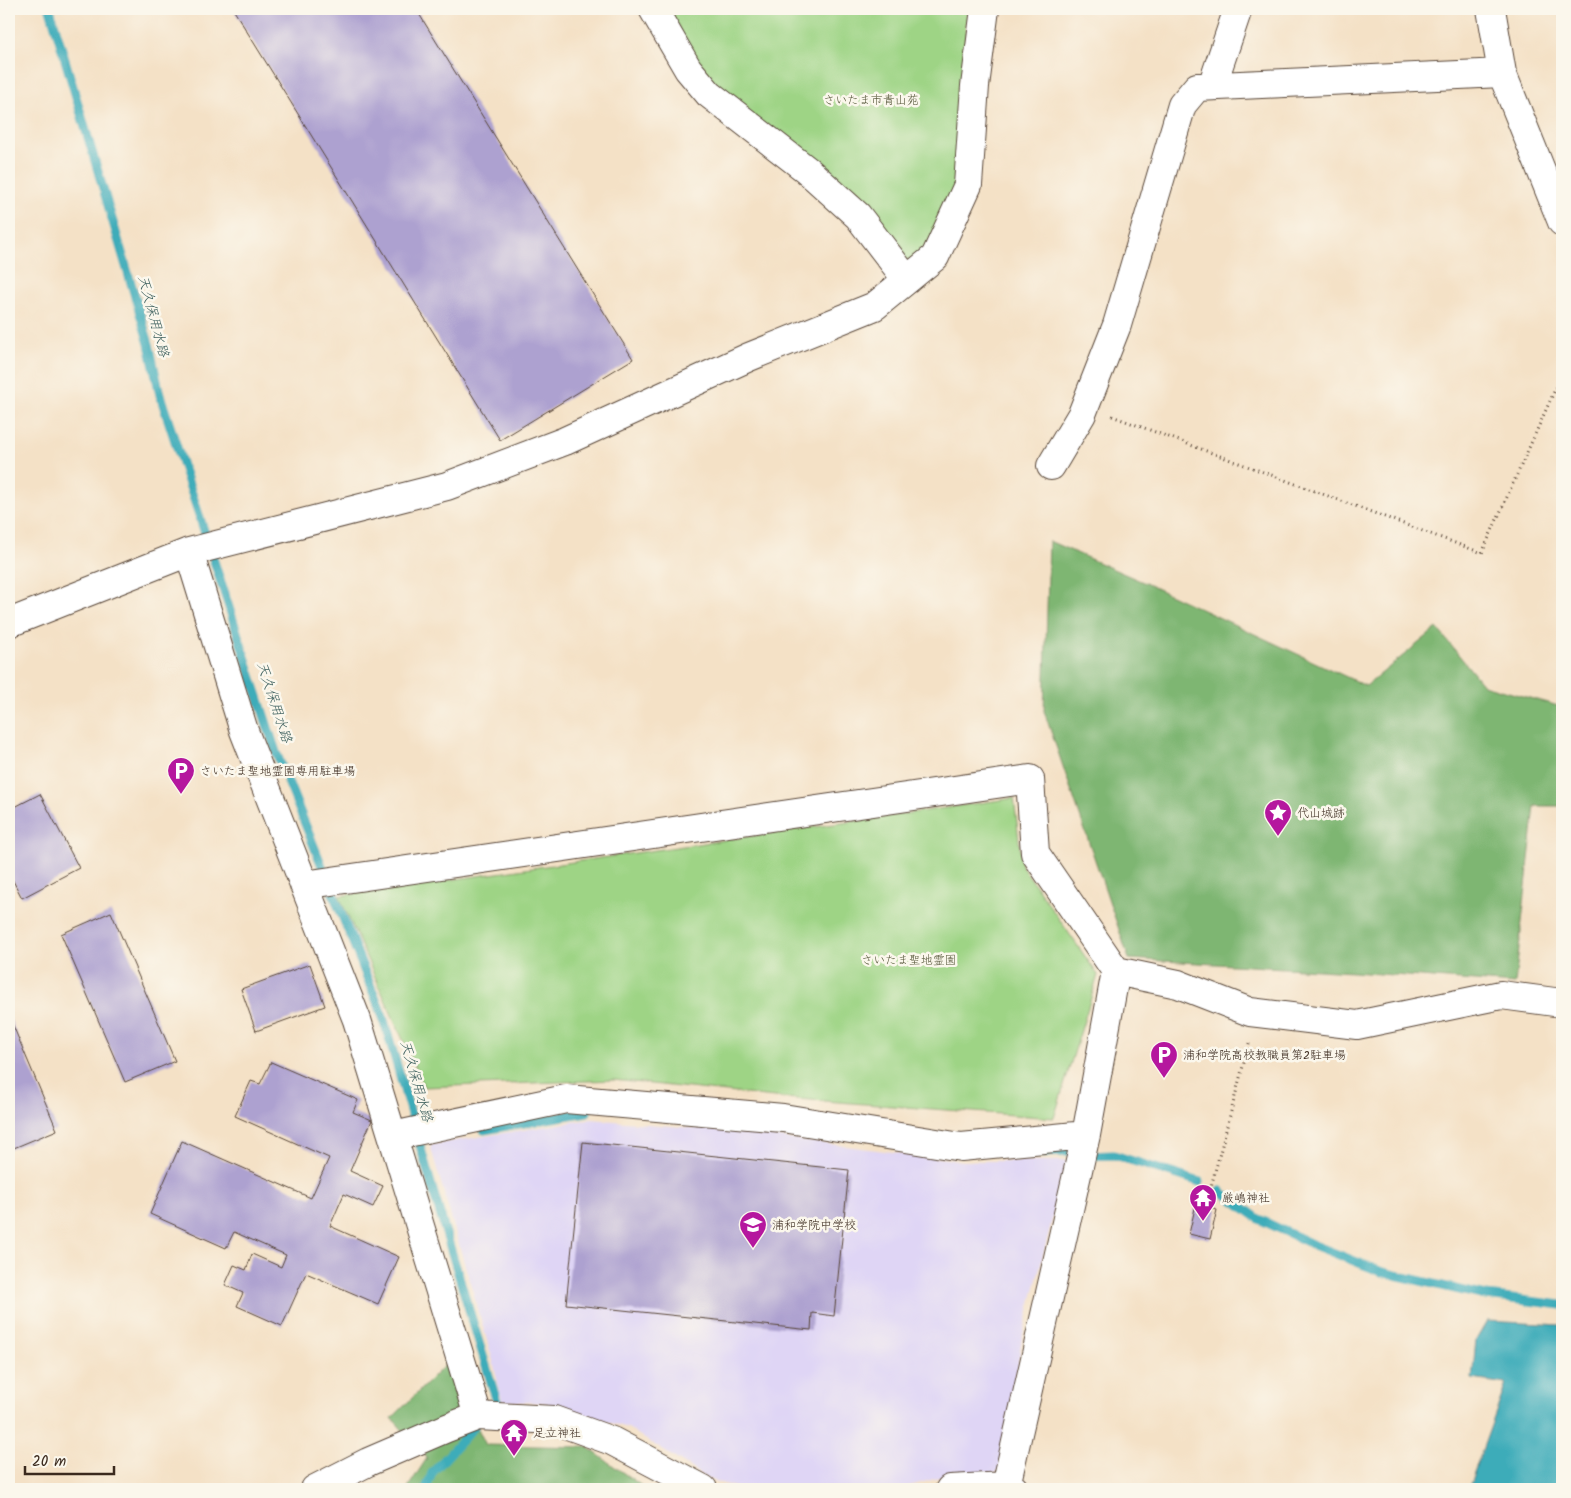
<svg xmlns="http://www.w3.org/2000/svg" width="1571" height="1498" font-family="Kalam,'Klee One',sans-serif">
  <style>
    .built { fill: #dfd5f5 }
    .green { fill: #9ed485; stroke: #6c7f52 }
    .forest { fill: #7eb672; stroke: #5c7048 }
    .water { fill: #3cacb9; stroke: #3c6b6c }
    .lines { fill: none; stroke-linecap: round; stroke-linejoin: round }
    .stream { stroke: #3cacb9; stroke-width: 9 }
    .building { fill: #ada1d0 }
    .minor-casing { stroke: #574537; stroke-width: 30 }
    .path { stroke: #574537; stroke-width: 3; stroke-dasharray: 1 4; stroke-linecap: butt }
    .minor { stroke: #fff; stroke-width: 28 }
    .labels { text-anchor: middle; stroke-width: 5; stroke-linejoin: round; paint-order: stroke }
    .park-label { font-size: 12px; fill: #545438; stroke: #fbf7ec }
    .poi-label { font-size: 12px; fill: #3b2a1e; stroke: #fbf7ec; text-anchor: start }
    .water-label { font-size: 14px; font-style: italic; fill: #3b5e5c; stroke: #fbf7ec }
  </style>
  <rect width="100%" height="100%" fill="#fbf7ec"/>
  <filter id="ink" filterUnits="userSpaceOnUse"><feTurbulence type="fractalNoise" baseFrequency=".02" numOctaves="2"/><feDisplacementMap in="SourceGraphic" scale="10" xChannelSelector="R" yChannelSelector="G"/><feConvolveMatrix kernelMatrix="1 2 1 2 8 2 1 2 1" color-interpolation-filters="sRGB"/></filter>
  <filter id="wash" filterUnits="userSpaceOnUse"><feTurbulence type="fractalNoise" baseFrequency=".0096" numOctaves="4" result="noise"/><feDisplacementMap in="SourceGraphic" scale="20" xChannelSelector="R" yChannelSelector="G"/><feGaussianBlur stdDeviation="1.12" result="paint"/><feColorMatrix in="noise" values="0 0 0 0 0 0 0 0 0 0 0 0 0 0 0 0 0 1.4 0 .05"/><feComposite in="paint" operator="in"/></filter>
  <g filter="url(#wash)">
    <rect width="100%" height="100%" fill="#f4e1c6"/>
    <path class="built" d="M591,1119L726,1131L963,1161H1067L1022,1338L1002,1468L987,1477L952,1474L899,1489H741L708,1479L628,1428L545,1403L502,1401L493,1361L430,1145Z"/>
    <path class="green" d="M670,9H969L966,24L958,186L941,226L913,261L898,259L696,65Z
      M1014,798L1022,866L1098,975L1054,1118L784,1098L614,1080L424,1087L339,896Z"/>
    <path class="forest" d="M1049,541L1143,582L1366,686L1437,628L1483,685L1562,707V806H1535L1515,984L1353,972L1129,959L1044,711Z
      M446,1364L486,1445L587,1447L646,1489H407L427,1458L392,1418Z"/>
    <path class="water" d="M1487,1321L1562,1325V1489H1468L1506,1384L1472,1379L1476,1340Z"/>
    <g class="lines">
      <path class="stream" d="M50,9L149,344L160,395L276,752L383,1017L432,1187L497,1402L488,1412
        M484,1130L587,1112
        M1036,1153L1069,1152
        M1086,1156L1114,1155L1200,1182
        M1221,1191L1259,1219L1314,1245L1382,1272L1486,1296L1562,1305
        M426,1489L432,1473L474,1427"/>
    </g>
    <g id="blocks">
      <path class="building" d="M233,9H416L633,359L500,440Z
        M40,794L79,868L22,898L9,873V810Z
        M111,912L175,1061L125,1082L61,934Z
        M310,964L325,1006L256,1031L241,989Z
        M9,1016L57,1130L9,1150Z
        M271,1062L358,1100L353,1112L372,1120L350,1171L383,1186L373,1207L344,1194L330,1226L399,1257L378,1304L306,1273L282,1326L237,1306L243,1293L225,1285L234,1265L246,1270L252,1254L281,1267L286,1255L234,1232L226,1248L150,1214L182,1141L311,1198L329,1158L235,1116L251,1081L260,1084Z
        M583,1142L849,1170L834,1316L812,1313L811,1330L566,1304Z
        M1196,1204L1217,1210L1210,1239L1189,1234Z"/>
    </g>
  </g>
  <g filter="url(#ink)">
    <use href="#blocks" fill-opacity="0" stroke="#574537" stroke-width="1"/>
    <g class="lines">
      <defs>
        <path id="minor" d="M653,9L688,69L709,94L807,170L858,216L907,280
          M1491,9L1502,73L1562,222
          M1212,86L1238,9
          M1051,466L1082,414L1117,325L1182,105L1197,87L1502,73
          M189,552L244,731L357,1020L478,1416
          M9,623L189,552L447,486L565,441L749,357L875,306L935,257L968,185L975,86L985,9
          M304,885L1030,779L1035,853L1116,971L1086,1135L1006,1486
          M1116,971L1178,984L1250,1012L1357,1025L1501,995L1562,1003
          M393,1136L566,1099L783,1118L961,1147L1086,1135
          M315,1489L368,1462L447,1428L478,1416L554,1420L612,1441L703,1489
          M950,1489L1006,1486L1014,1489"/>
      </defs>
      <use href="#minor" class="minor-casing"/>
      <path class="path" d="M1112,416L1482,553L1562,374
        M1209,1194L1250,1040"/>
      <use href="#minor" class="minor"/>
    </g>
  </g>
  <defs>
    <symbol id="parking-pin" viewBox="-11 -11 22 30"><path d="M0 17L-7.5 6A9.5 9.5 0 1 1 7.5 6Z" fill="#b5179e" stroke="#fbf7ec"/><path d="M-3.5-5.5H1a3.5 3.5 0 0 1 0 7H-1V5.5H-3.5ZM-1-3.4V-.6H.8a1.4 1.4 0 0 0 0-2.8Z" fill="#fff"/></symbol>
    <symbol id="sight-pin" viewBox="-11 -11 22 30"><path d="M0 17L-7.5 6A9.5 9.5 0 1 1 7.5 6Z" fill="#b5179e" stroke="#fbf7ec"/><path d="M0-6L1.8-2.2L6-1.7L2.9 1.2L3.7 5.4L0 3.3L-3.7 5.4L-2.9 1.2L-6-1.7L-1.8-2.2Z" fill="#fff"/></symbol>
    <symbol id="temple-pin" viewBox="-11 -11 22 30"><path d="M0 17L-7.5 6A9.5 9.5 0 1 1 7.5 6Z" fill="#b5179e" stroke="#fbf7ec"/><path d="M0-6L5-2H3V0L6.5 2.5H4V6H1.5V3h-3V6H-4V2.5H-6.5L-3 0V-2H-5Z" fill="#fff"/></symbol>
    <symbol id="school-pin" viewBox="-11 -11 22 30"><path d="M0 17L-7.5 6A9.5 9.5 0 1 1 7.5 6Z" fill="#b5179e" stroke="#fbf7ec"/><path d="M0-5L7-2L0 1L-7-2ZM-4 1L0 2.5L4 1V4Q0 6-4 4Z" fill="#fff"/></symbol>
  </defs>
  <g fill-rule="evenodd">
    <use href="#parking-pin" x="165" y="755" width="32" height="43"/>
    <use href="#sight-pin" x="1262" y="797" width="32" height="43"/>
    <use href="#parking-pin" x="1148" y="1039" width="32" height="43"/>
    <use href="#temple-pin" x="1187" y="1182" width="32" height="43"/>
    <use href="#school-pin" x="737" y="1209" width="32" height="43"/>
    <use href="#temple-pin" x="498" y="1417" width="32" height="43"/>
  </g>
  <g class="labels">
    <g class="park-label">
      <text x="871" y="104">さいたま市青山苑</text>
      <text x="909" y="964">さいたま聖地霊園</text>
    </g>
    <g class="poi-label">
      <text x="200" y="775">さいたま聖地霊園専用駐車場</text>
      <text x="1297" y="817">代山城跡</text>
      <text x="1183" y="1059">浦和学院高校教職員第2駐車場</text>
      <text x="1222" y="1202">厳嶋神社</text>
      <text x="772" y="1229">浦和学院中学校</text>
      <text x="533" y="1437">足立神社</text>
    </g>
    <g class="water-label">
      <text transform="translate(154 316) rotate(75)" y="5">天久保用水路</text>
      <text transform="translate(275 702) rotate(72)" y="5">天久保用水路</text>
      <text transform="translate(417 1081) rotate(74)" y="5">天久保用水路</text>
    </g>
  </g>
  <rect width="1571" height="1498" fill="none" stroke="#fbf7ec" stroke-width="30"/>
  <path d="M25 1466v8h89v-8" fill="none" stroke="#3b2a1e" stroke-width="2.5"/>
  <text x="32" y="1466" font-size="15" fill="#3b2a1e" stroke="#fbf7ec" stroke-width="4" paint-order="stroke">20 m</text>
</svg>
